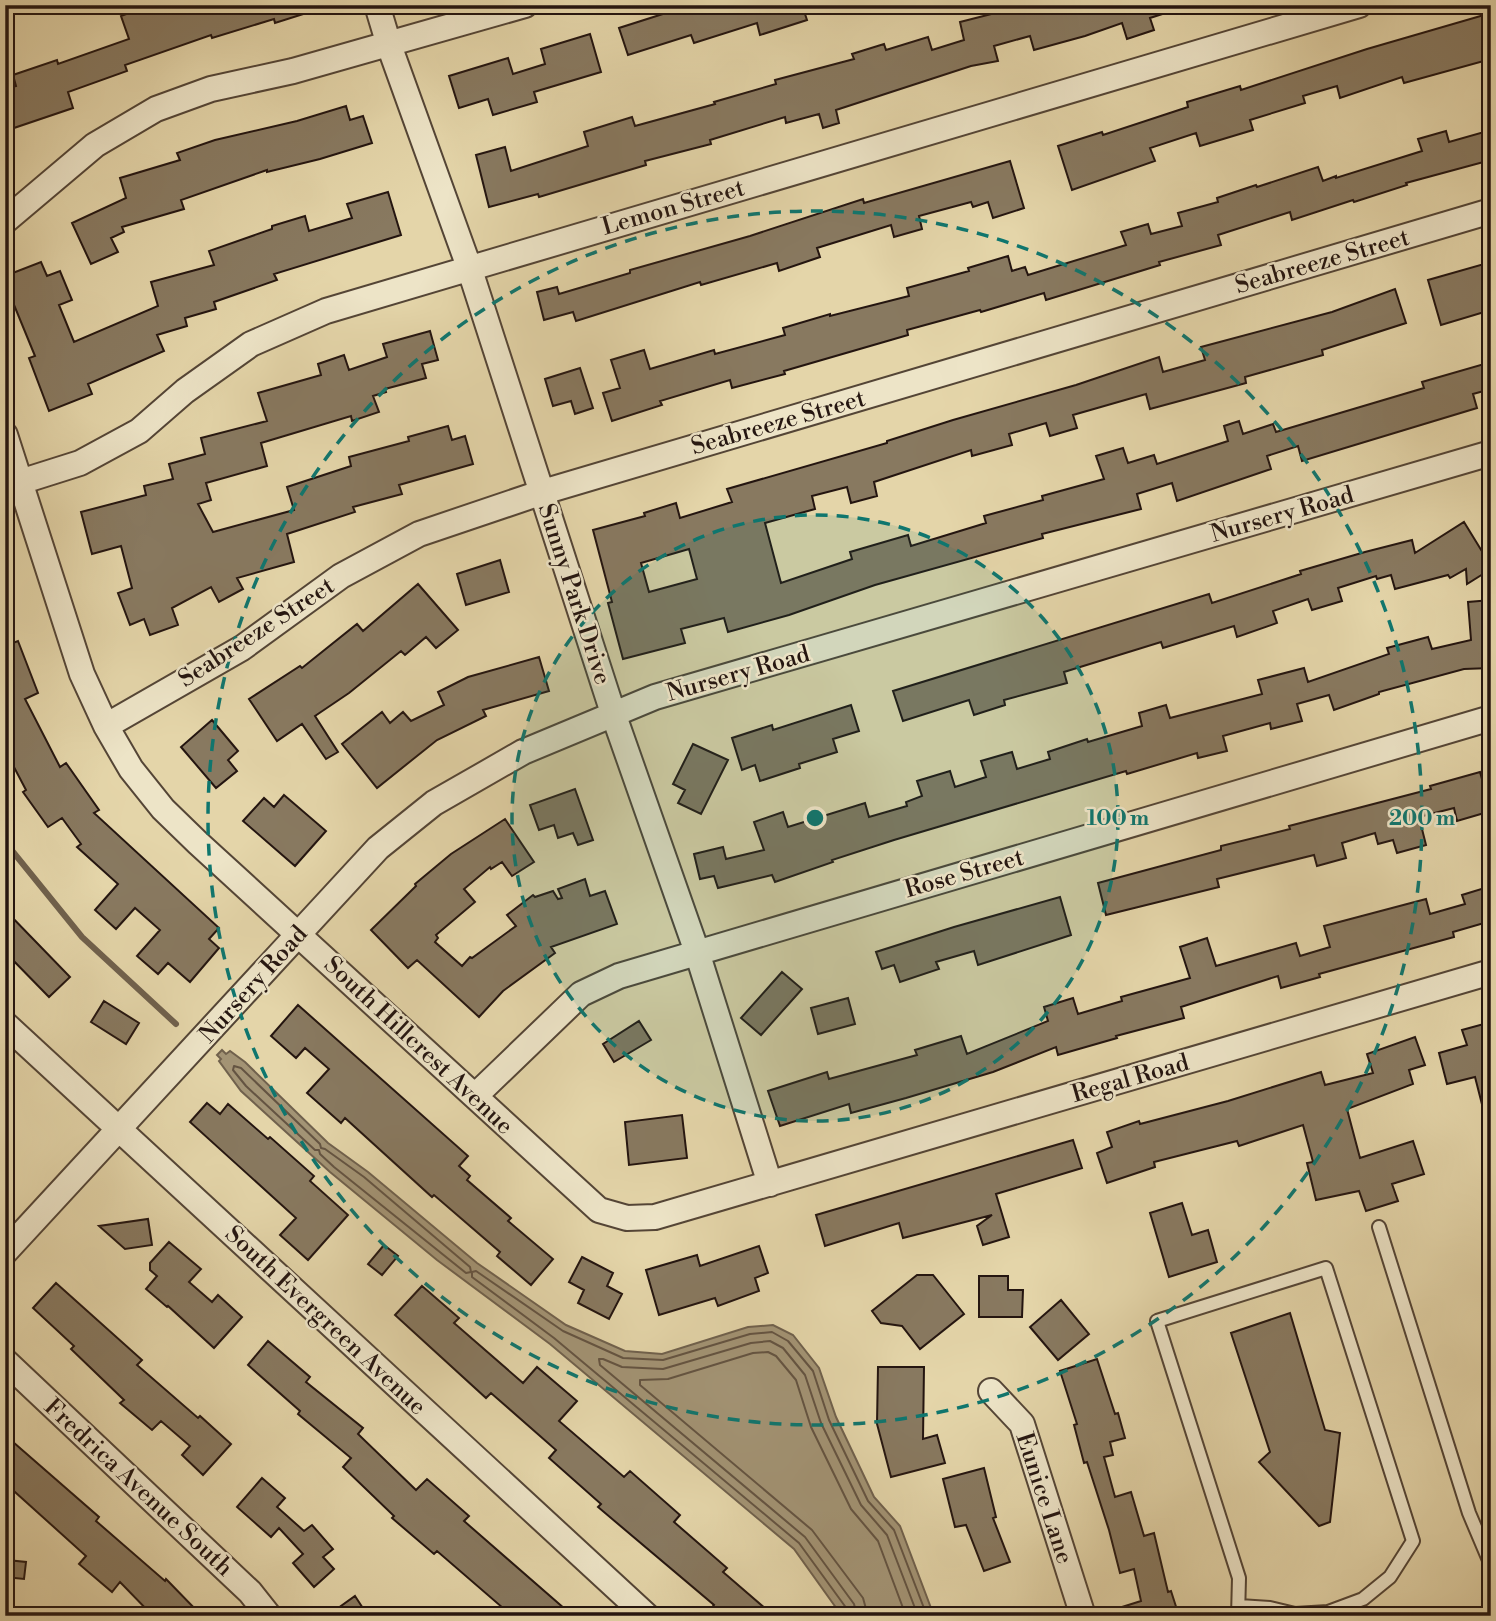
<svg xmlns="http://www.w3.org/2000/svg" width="1496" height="1621" font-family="'Libre Bodoni',serif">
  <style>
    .water { fill: #a39475; stroke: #70614d; stroke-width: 2 }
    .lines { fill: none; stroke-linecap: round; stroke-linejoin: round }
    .shore { stroke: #645442; stroke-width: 2 }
    .stream { stroke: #70614d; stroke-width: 6 }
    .building { fill: #887960; stroke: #241510; stroke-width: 2; fill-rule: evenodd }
    .lane-casing { stroke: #544536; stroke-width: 16 }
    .street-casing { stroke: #544536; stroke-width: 28 }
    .lane { stroke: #ede4c7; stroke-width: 12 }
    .street { stroke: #ede4c7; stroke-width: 24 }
    .ring { fill: none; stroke: #0f766e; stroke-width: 3.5; stroke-dasharray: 12 9 }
    .labels { text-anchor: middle; stroke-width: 5; stroke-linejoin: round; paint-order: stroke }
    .street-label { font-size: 24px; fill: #241510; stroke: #ede4c7 }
    .centre { fill: #0f766e; stroke: #ede4c7; stroke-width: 3.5 }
    .ring-label { font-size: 21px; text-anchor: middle; font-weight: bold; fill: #0f766e; stroke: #ede4c7; stroke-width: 5; stroke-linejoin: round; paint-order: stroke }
  </style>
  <rect width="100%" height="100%" fill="#e4d5a9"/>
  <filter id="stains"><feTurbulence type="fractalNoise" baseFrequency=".00286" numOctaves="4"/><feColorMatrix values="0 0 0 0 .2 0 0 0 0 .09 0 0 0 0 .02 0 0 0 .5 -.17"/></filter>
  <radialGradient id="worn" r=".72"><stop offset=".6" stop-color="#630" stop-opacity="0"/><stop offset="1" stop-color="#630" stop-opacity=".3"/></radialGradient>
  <path class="water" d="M222,1050L226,1054L230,1051L245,1062L328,1143L368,1172L477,1263L566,1325L625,1351L662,1354L748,1327L773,1325L793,1335L819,1368L836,1417L874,1497L900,1526L934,1616H842L794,1549L550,1344L437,1260L330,1172L241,1091L219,1061L221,1059L217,1055Z"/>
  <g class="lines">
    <path class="shore" d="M234,1066L241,1068L320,1144L321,1148L325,1149L364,1177L470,1267L471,1272L466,1273L334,1167L320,1154L319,1150H315L246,1086L233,1070Z
      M848,1616L847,1609L799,1543L554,1338L472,1277V1272L476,1271L563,1331L623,1358L663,1360L750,1334L772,1332L788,1341L813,1371L829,1420L868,1501L894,1530L927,1616
      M857,1616L854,1604L805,1537L600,1365L599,1359H603L622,1367L663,1369L751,1343L770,1341L783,1348L805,1375L821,1423L861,1505L887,1535L918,1616
      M868,1616L863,1598L812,1530L640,1385V1380L668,1379L753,1353L768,1352L776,1356L796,1380L811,1427L851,1509L878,1541L906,1616"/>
    <path class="stream" d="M5,842L82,937L176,1024"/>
  </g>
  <path class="building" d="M150,5H318L319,9L275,23L274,19L212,38L211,35L125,65L127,71L68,92L73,108L5,131V89L16,86L13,75L57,60L58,64L129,39L121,16Z
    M691,5H802L807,20L760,35L757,23L694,43L691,35L628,55L619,28Z
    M1041,5H1178V9L1150,18L1154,30L1127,39L1122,23L1085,36L1034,50L1030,36L994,46L998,61L971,66L836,110L839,123L823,128L819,114L786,123L785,117L710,140L711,144L645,161L646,165L539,197L538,194L489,207L476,155L505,147L511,171L588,146L584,132L632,117L635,126L715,104L714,102L776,84L775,80L854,59L852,54L884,44L886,50L928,37L932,50L964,40L960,22L1011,9L1012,13Z
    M1484,15L1491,37V59L1404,83L1402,77L1340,98L1337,86L1303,96L1305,103L1250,120L1253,130L1200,146L1196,133L1150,148L1155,161L1072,190L1058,146L1102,132L1103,135L1188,107L1187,102L1240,86L1241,90L1367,49Z
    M590,34L601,72L534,92L537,102L493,115L488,99L459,108L449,76L508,58L513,74L545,64L541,49Z
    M346,106L350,120L363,116L372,143L320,159L267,172V170L181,200L184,209L122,227L124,232L111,238L118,252L91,264L72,223L126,198L120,178L180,160L177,153L215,140L297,121Z
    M1491,130V160L1406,183L1407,185L1354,202L1353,200L1292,220L1290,212L1218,235L1221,245L1159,262L1160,265L1046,300L1044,293L981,312L980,310L907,330L908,335L784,371L785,374L732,388L730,380L660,401L662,405L612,421L603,393L620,388L611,360L644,350L650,369L714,350L715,354L785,335L783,328L830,314V316L909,296L907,288L969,271L968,268L1008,256L1012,271L1025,267L1028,275L1126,245L1121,232L1148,224L1151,234L1182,226L1178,213L1218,202L1217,198L1256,185L1257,187L1318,167L1323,181L1336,176V178L1422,151L1418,139L1446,131L1449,142Z
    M1010,161L1024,208L993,218L988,202L973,207L971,202L919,216L922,229L894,237L891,225L817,248L820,257L779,271L777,263L701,285L700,282L576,321L573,312L544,320L537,292L557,287L559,294L630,273V270L750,236L863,199L864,203Z
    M388,192L401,235L274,274L277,280L214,302L216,309L185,318L187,326L157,335L164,351L88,384L92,394L49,411L29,358L35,356L5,283V276L41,262L47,276L60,271L72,300L59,305L74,342L158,306L151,282L214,265L209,251L272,229V226L305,216L309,231L352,218L347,204Z
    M1491,262V310L1441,325L1428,280Z
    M1395,289L1406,323L1322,350L1323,355L1245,377L1246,383L1150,409L1146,394L1073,415L1077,428L1050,436L1046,423L1009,434L1012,445L972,456L971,450L874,482L877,496L851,503L847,487L812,496L815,509L765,523L781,583L852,559L850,552L908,535L911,546L986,523L984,516L1043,500L1042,496L1104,479L1096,456L1123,448L1128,463L1154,455L1157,464L1228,441L1224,426L1239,421L1243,434L1273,424L1276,432L1424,388L1422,382L1491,362V389L1473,394L1477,408L1302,461L1298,446L1267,456L1271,469L1177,501L1172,483L1137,494L1141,509L1042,534L1043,538L875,585L789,615L728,632L724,618L681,629L685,643L623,659L608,603L612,602L593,530L645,516L644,513L676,503L680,518L732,502L727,489L887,443V441L953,420L1076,385L1159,357L1163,372L1205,360L1201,347L1332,312ZM689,549L697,579L649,592L641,563Z
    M430,331L438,360L422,364L426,378L385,389L386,392L373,396L379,412L352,421L351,416L261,443L267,466L206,483L211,500L198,504L213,532L294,510L287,487L351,466L349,457L409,441L408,437L448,426L452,440L465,436L473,464L399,485L402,494L353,507L355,512L287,534L294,562L237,578L243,589L219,602L211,587L172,608L178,625L150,635L144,619L130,625L118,593L132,588L121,546L92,554L81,512L146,495L144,486L173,479L169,464L205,454L201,438L267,421L258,393L321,375L318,364L344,355L349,370L387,357L383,344Z
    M580,368L593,408L575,414L571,401L553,406L545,379Z
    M1464,522L1491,566V569L1467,584L1466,569L1450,578L1448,575L1395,589L1391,575L1377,579L1376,576L1338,588L1342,601L1312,610L1308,599L1273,611L1277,623L1237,637L1234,626L1163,648L1161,642L1064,672L1067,683L1004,700L1005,705L974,715L969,700L903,721L893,691L1209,594L1212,603L1301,574L1300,571L1365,552L1412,540L1415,553Z
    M500,560L509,592L466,605L457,574Z
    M418,584L458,630L436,648L426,637L405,655L401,651L349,693L315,716L338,752L326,759L302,724L277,741L249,699L300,666L302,668L357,624L363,631Z
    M1491,600V668L1464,669L1379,692V694L1334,710L1329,695L1297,704L1302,721L1271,729L1270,723L1223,736L1227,751L1198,758L1197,753L1127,774L1126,771L894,840L832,860L833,862L775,882L772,875L718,888L714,876L700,879L694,854L723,847L726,859L764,850L754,822L783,812L788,827L865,803L869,817L907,806L906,802L922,796L917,781L950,771L955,787L986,777L981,761L1012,752L1017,769L1050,759L1048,752L1087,739L1088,742L1142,726L1139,713L1166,705L1170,718L1262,694L1258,680L1304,668L1308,682L1389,654L1387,648L1428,637L1432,649L1471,640L1468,602Z
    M18,641L38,693L25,699L60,767L66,763L99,810L94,813L219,928L209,939L219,948L190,982L168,963L158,974L137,956L160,930L135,908L116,929L95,910L118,884L77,847L81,844L62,818L48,827L23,792L26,790L5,750V646Z
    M539,657L549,691L483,710L486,716L437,740L377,788L342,744L382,712L390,723L403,712L411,721L444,705L438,692L468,677Z
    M851,705L859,731L833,739L837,752L799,764L800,768L760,781L755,765L742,770L732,738L772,725L773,730Z
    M212,720L238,751L228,760L237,771L216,788L181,747Z
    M693,744L728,760L701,814L678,803L685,790L673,784Z
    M1480,772L1491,811L1457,821L1454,808L1419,817L1426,845L1397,853L1393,840L1378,844L1375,833L1342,843L1346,858L1317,866L1314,855L1217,879L1219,887L1106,915L1098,883L1221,850V846L1290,829L1289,826L1431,789L1430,786Z
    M575,789L593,840L578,845L573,833L558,838L554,825L539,830L530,805Z
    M284,795L326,831L295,866L243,821L264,798L274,807Z
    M505,819L534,862L512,876L502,862L491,869L490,867L464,889L475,902L436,935L438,938L435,942L462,966L470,957L472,958L516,926L507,915L533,895L535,897L553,891L558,899L562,898L558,889L585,879L590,896L605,891L617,924L551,947L555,953L503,991L479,1017L417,960L408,968L371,930L416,886L415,884L451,854Z
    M1491,886V921L1453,932L1454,937L1319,974L1320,977L1281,988L1278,976L1181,1007L1184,1018L1116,1036L1117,1038L1058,1055L1056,1047L993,1072L906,1098L851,1113L849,1104L780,1126L768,1091L827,1072L829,1079L917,1055L915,1050L961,1036L967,1054L1048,1021L1044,1007L1073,998L1078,1014L1122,1001L1121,997L1190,978L1180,947L1207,938L1216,966L1296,943L1300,956L1330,947L1324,926L1426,899L1430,914L1465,904L1462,895Z
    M1060,897L1071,935L978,965L974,951L936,962L939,969L900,982L894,965L882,969L876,952L954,927Z
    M5,910L70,977L49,997L5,952Z
    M782,972L802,989L761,1035L741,1018Z
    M848,998L855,1024L818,1034L811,1008Z
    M104,1001L139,1023L126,1044L91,1022Z
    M298,1005L468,1156L459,1166L470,1176L467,1180L511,1218L508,1221L553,1259L531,1285L497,1256L500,1252L434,1195L432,1197L345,1118L341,1123L307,1093L329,1069L305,1048L296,1058L271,1036Z
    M639,1021L651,1040L614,1062L603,1044Z
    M1491,1022V1115L1485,1116L1475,1077L1447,1084L1439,1053L1467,1045L1462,1030Z
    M1415,1037L1425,1065L1409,1070L1413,1084L1347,1109L1360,1158L1413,1141L1424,1174L1392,1184L1398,1201L1366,1211L1359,1191L1316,1200L1307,1163L1313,1162L1303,1125L1239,1146L1237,1141L1154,1162L1155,1167L1107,1183L1097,1153L1112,1147L1107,1132L1139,1121L1140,1124L1228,1101L1321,1072L1325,1085L1373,1073L1367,1054Z
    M207,1103L220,1114L228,1104L268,1139L270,1137L314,1176L310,1181L348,1215L308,1260L280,1235L296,1218L190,1122Z
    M682,1115L687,1158L629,1165L625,1122Z
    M1073,1140L1082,1168L996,1194L1009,1237L983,1245L977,1226L992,1215L903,1238L899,1223L825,1246L816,1215Z
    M1182,1203L1192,1235L1208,1230L1217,1262L1169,1277L1150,1213Z
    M148,1219L152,1245L125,1249L99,1226Z
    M169,1242L201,1269L189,1282L212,1302L218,1295L242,1317L214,1348L168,1306L167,1307L146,1289L157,1276L150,1270V1263Z
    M384,1245L398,1256L382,1275L368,1264Z
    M759,1246L768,1273L755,1278L759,1291L718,1306L715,1298L659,1315L646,1270L697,1255L700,1266Z
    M582,1257L613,1273L607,1286L622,1294L609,1319L578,1303L584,1290L569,1282Z
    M917,1275H933L964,1314L920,1349L902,1326L881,1323L872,1311Z
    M979,1276H1008V1290H1023L1022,1317H979Z
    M56,1283L142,1360L137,1365L198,1418L200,1416L231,1444L203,1475L182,1455L190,1446L161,1421L152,1430L120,1403L124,1400L71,1349L74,1346L33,1308Z
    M422,1286L459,1318L454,1323L523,1383L537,1367L577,1401L559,1421L624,1477L630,1471L680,1515L674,1522L727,1568L723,1572L774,1616H705L714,1605L598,1507L601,1504L549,1458L556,1450L491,1393L486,1398L395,1315Z
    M1061,1300L1089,1334L1058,1360L1030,1327Z
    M1290,1313L1325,1430L1340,1433L1330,1522L1319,1526L1259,1462L1270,1452L1231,1333Z
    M268,1341L310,1377L306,1382L363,1428L358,1434L416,1490L427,1479L469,1516L464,1521L573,1616H496L503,1608L437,1551L434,1554L392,1518L394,1516L343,1467L351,1458L298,1414L300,1411L248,1365Z
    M1097,1359L1115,1414L1118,1413L1125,1438L1110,1442L1113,1455L1104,1457L1115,1497L1131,1492L1144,1536L1154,1533L1168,1592L1171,1591L1179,1616H1106V1612L1141,1601L1134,1569L1120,1573L1109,1530L1087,1462L1084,1463L1074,1425L1077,1424L1060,1371Z
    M878,1367H924L923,1439L937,1435L945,1463L891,1477L877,1424Z
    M5,1435L99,1517L96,1521L165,1581L166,1579L202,1616H153L120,1582L112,1592L79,1564L86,1556L5,1483Z
    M984,1468L996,1517L993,1518L1010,1562L984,1571L966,1525L955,1527L943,1479Z
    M262,1478L285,1498L277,1507L304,1531L312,1525L333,1549L323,1557L334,1569L314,1587L293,1563L303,1554L279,1528L271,1537L237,1507Z
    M7,1560L26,1562L24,1579L5,1577Z
    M355,1596L368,1616H327Z"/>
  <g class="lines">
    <defs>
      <path id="lane" d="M1379,1227L1469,1513L1491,1565
        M1238,1616L1239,1578L1157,1321L1326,1268L1413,1541L1390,1577L1363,1599L1328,1612L1295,1614L1270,1608L1239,1606"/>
      <path id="street" d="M377,5L389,45L469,267L613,713L697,952L770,1184
        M5,221L95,145L156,109L211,89L293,71L525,5
        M5,435L82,674L106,726L131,769L163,809L198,843L599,1210L627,1218L655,1217L1491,972
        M20,482L80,463L139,431L185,391L251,344L326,311L1359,5
        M106,726L242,648L341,576L419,534L543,492L1491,211
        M5,1024L647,1616
        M475,1096L581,994L619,976L1491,718
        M5,1252L378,848L434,803L523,752L655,697L1491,453
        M5,1361L250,1592L269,1616
        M991,1391L1022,1424L1083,1616"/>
    </defs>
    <use href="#lane" class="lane-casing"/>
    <use href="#street" class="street-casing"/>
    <use href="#lane" class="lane"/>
    <use href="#street" class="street"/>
  </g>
  <circle cx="815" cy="818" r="303" fill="#0f766e" fill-opacity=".12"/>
  <g class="ring">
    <circle cx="815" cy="818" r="303"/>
    <circle cx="815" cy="818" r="607"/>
  </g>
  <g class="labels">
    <g class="street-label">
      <text transform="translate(673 207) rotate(-16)" y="8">Lemon Street</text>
      <text transform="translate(1322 261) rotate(-16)" y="8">Seabreeze Street</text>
      <text transform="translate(778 422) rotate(-16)" y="8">Seabreeze Street</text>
      <text transform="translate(1282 514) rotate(-16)" y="8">Nursery Road</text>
      <text transform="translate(575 594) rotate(72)" y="8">Sunny Park Drive</text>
      <text transform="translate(256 632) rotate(-33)" y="8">Seabreeze Street</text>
      <text transform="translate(738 673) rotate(-16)" y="8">Nursery Road</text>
      <text transform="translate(964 873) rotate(-16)" y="8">Rose Street</text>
      <text transform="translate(253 984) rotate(-48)" y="8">Nursery Road</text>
      <text transform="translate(419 1045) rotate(43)" y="8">South Hillcrest Avenue</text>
      <text transform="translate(1130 1078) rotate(-16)" y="8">Regal Road</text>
      <text transform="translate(326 1320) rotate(43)" y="8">South Evergreen Avenue</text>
      <text transform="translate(139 1487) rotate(43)" y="8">Fredrica Avenue South</text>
      <text transform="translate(1045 1498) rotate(72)" y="8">Eunice Lane</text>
    </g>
  </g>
  <circle cx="815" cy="818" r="10" class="centre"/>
  <g class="ring-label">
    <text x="1118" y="825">100 m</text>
    <text x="1422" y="825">200 m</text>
  </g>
  <rect width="1496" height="1621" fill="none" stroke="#e4d5a9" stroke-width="28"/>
  <rect x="7" y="7" width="1482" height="1607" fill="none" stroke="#241510" stroke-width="3.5"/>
  <rect x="14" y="14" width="1468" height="1593" fill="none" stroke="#241510" stroke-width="2"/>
  <rect width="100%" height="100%" filter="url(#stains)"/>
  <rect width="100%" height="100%" fill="url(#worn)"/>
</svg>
